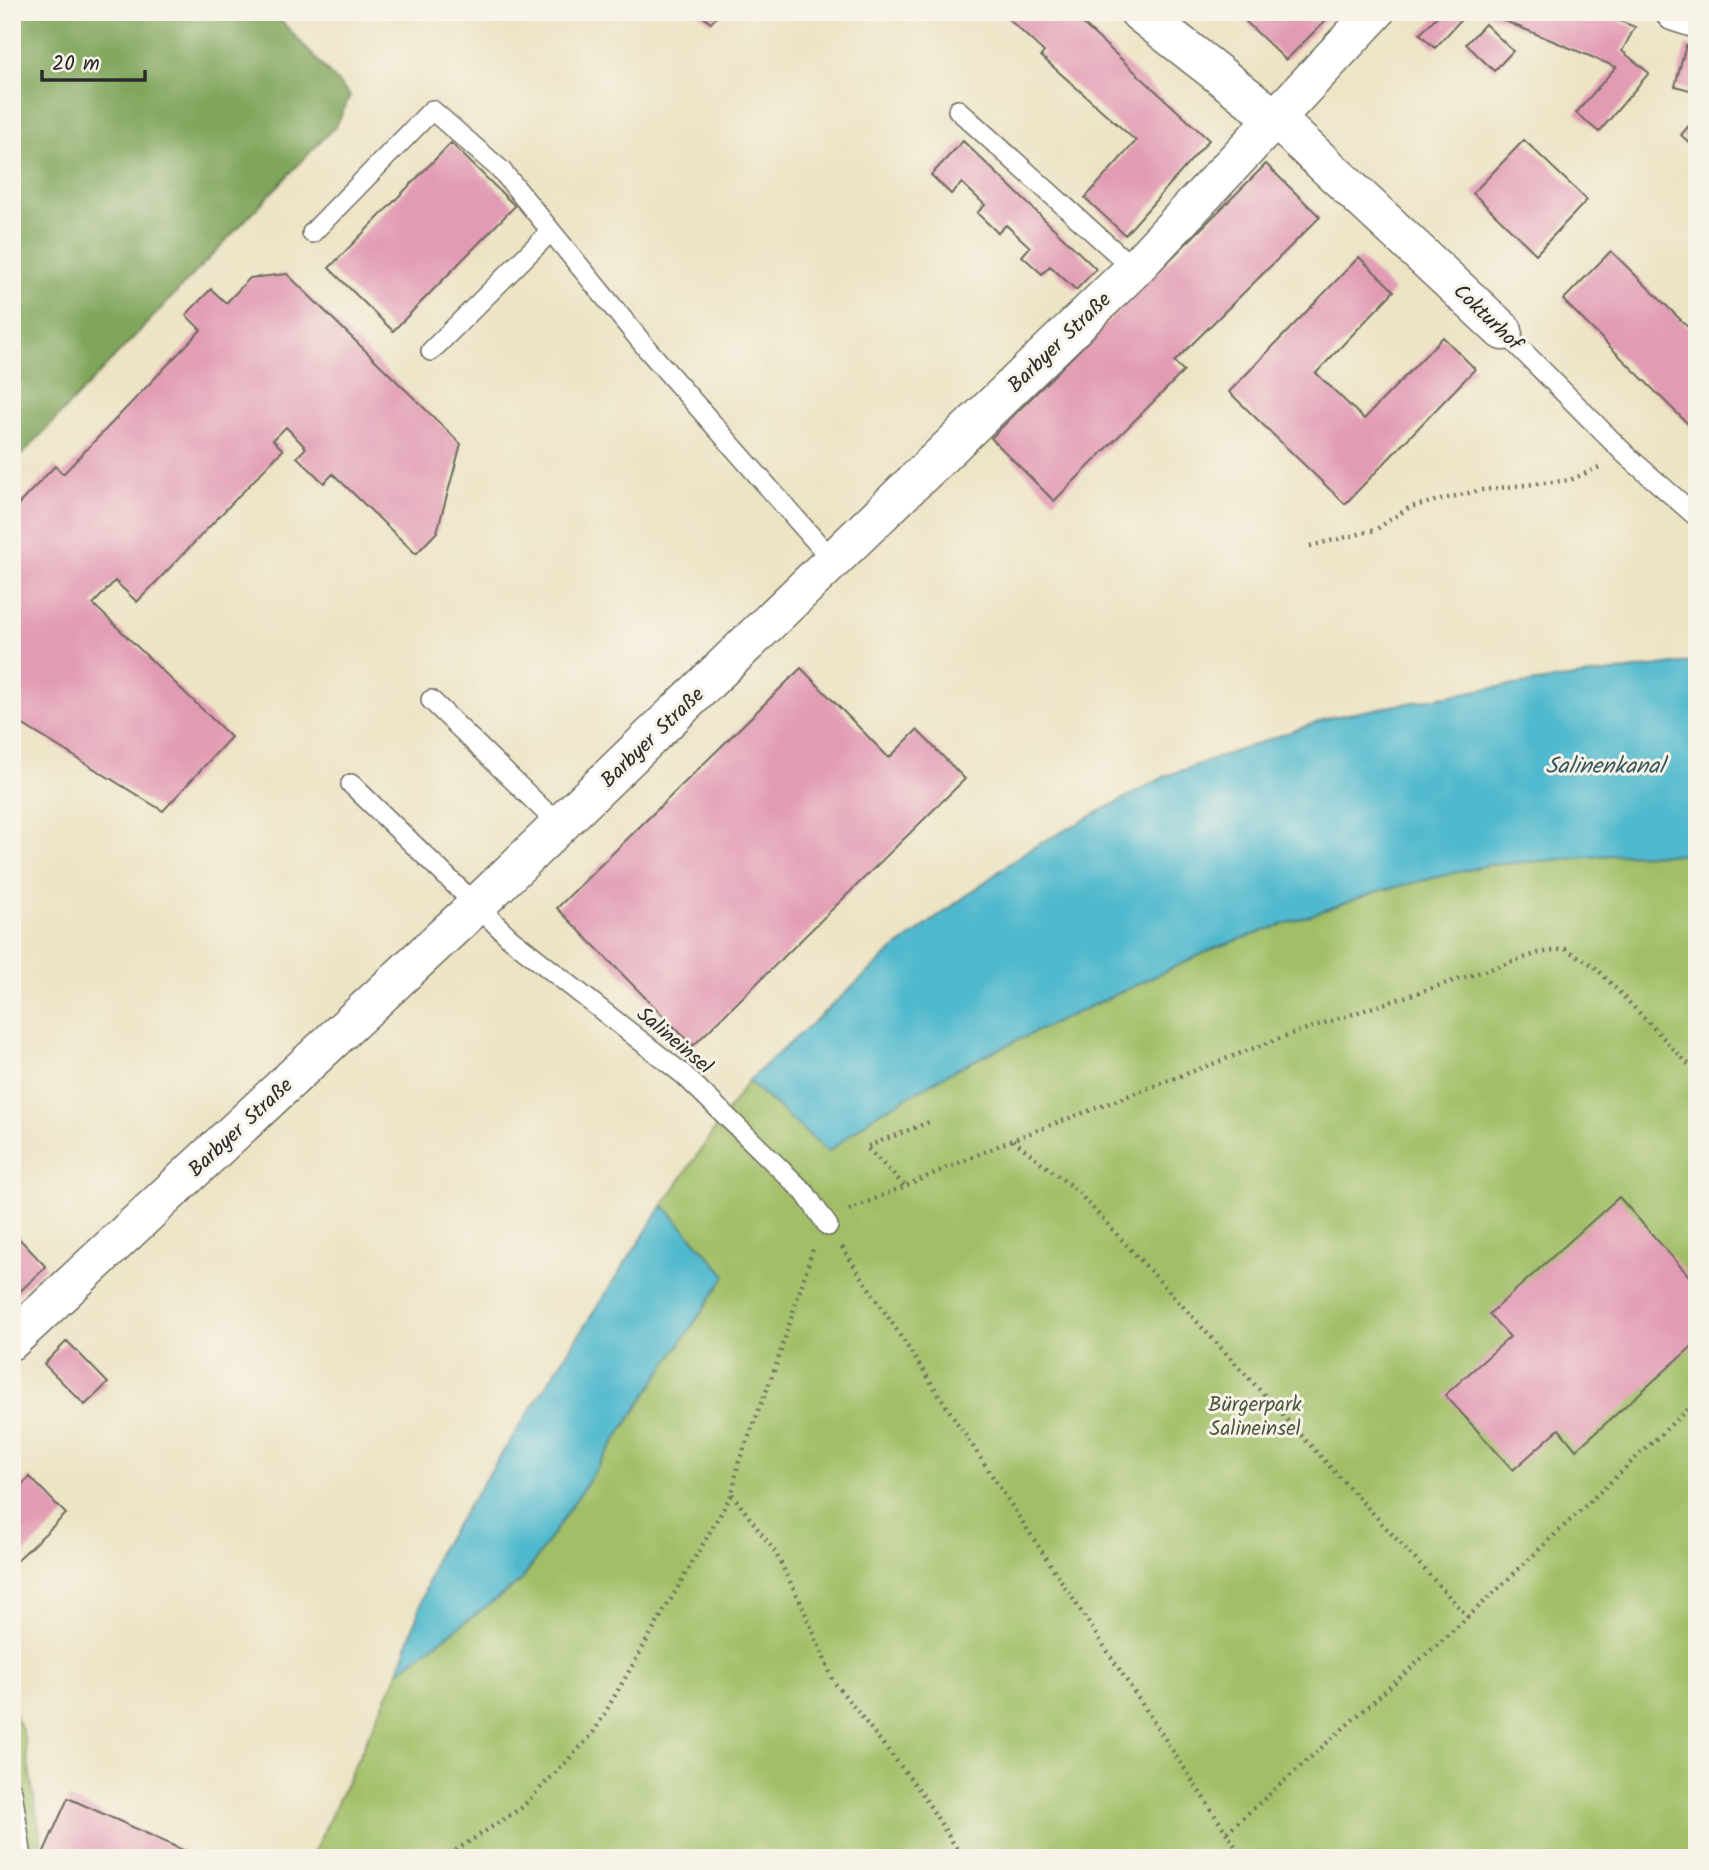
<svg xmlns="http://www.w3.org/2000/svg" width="1709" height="1870" font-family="Kalam,sans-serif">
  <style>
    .green { fill: #a0bf66; stroke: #667548; stroke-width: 2 }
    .forest { fill: #80a65b; stroke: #566843; stroke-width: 2 }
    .water { fill: #51b9ce; stroke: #3e727c; stroke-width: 2 }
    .building { fill: #e29bb4 }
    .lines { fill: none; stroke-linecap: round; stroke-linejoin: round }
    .lane-casing { stroke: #6f6c61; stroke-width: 22 }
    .street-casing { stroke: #6f6c61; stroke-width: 41 }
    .secondary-casing { stroke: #6f6c61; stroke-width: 41 }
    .path { stroke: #6f6c61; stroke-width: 4.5; stroke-dasharray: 2 5; stroke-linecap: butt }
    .lane { stroke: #fff; stroke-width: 19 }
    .street { stroke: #fff; stroke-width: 38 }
    .secondary { stroke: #fff; stroke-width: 38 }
    .labels { text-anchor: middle; stroke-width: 6; stroke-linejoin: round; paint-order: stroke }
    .street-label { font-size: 21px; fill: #2b2b2b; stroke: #f7f3e8 }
    .park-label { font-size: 21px; fill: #4e573d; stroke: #f7f3e8 }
    .water-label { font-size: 23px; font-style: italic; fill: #36565c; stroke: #f7f3e8 }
  </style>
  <rect width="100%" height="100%" fill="#f7f3e8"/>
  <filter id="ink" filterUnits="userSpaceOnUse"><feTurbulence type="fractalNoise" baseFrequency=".0143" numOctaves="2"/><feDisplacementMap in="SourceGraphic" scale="14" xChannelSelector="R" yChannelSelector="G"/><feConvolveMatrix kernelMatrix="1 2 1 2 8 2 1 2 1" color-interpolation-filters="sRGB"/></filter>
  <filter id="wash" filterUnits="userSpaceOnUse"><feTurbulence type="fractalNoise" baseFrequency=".00686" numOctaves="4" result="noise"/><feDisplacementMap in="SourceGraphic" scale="28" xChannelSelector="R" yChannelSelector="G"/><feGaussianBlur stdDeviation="1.57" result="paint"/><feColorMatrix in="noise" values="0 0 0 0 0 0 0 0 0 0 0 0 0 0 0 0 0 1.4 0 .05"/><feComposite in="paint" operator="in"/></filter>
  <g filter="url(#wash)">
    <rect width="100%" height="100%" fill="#ede4c5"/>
    <path class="green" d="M1625,854L1697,855V1858H311L399,1671L522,1580L726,1275L663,1205L748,1081L828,1152L875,1115L960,1067L1215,948L1379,891L1488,865Z
      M12,1708L23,1732L44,1858H12Z"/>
    <path class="forest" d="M12,12H273L350,96L337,124L12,465Z"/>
    <path class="water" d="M1697,661V855L1625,854L1488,865L1379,891L1215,948L960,1067L875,1115L828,1152L748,1081L893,950L1028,850L1166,776L1332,717L1485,689Z
      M663,1205L726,1275L522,1580L399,1671L437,1554Z"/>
    <g id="blocks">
      <path class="building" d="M697,12H720L711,23Z
        M1001,12H1070L1209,140L1125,235L1085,198L1136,141L1041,56L1044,52Z
        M1244,12H1334L1286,60L1240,16Z
        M1441,12H1468L1435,48L1420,34Z
        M1483,12H1597L1635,27L1622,51L1649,73L1599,132L1576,113L1616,67Z
        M1485,24L1513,51L1494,71L1466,44Z
        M1686,45L1697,48V92L1675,86Z
        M1697,116V150L1681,135Z
        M1524,140L1587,200L1536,254L1473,193Z
        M963,141L1096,269L1076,290L1050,266L1042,274L1022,256L1030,247L1006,225L998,233L977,213L985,205L962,183L951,194L931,175Z
        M451,143L515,206L393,331L329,268Z
        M1266,164L1320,217L1174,362L1184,371L1054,501L991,438Z
        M1611,251L1697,336V433L1563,300Z
        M1359,257L1394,291L1316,373L1364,419L1443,337L1475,369L1345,504L1229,392Z
        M287,274L461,444L437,532L416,554L333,474L324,483L297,457L306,448L286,427L273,440L283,450L137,602L115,581L93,604L231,737L163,811L12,718V511L55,466L63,474L201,330L186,315L211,289L226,303L250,278Z
        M801,668L889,758L917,730L965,779L693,1046L557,908Z
        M1619,1197L1697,1285V1342L1576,1450L1559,1429L1513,1470L1445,1395L1510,1337L1489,1314Z
        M12,1231L46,1267L17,1294L12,1289Z
        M67,1341L108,1383L85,1405L44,1364Z
        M30,1477L66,1514L12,1565V1494Z
        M68,1798L128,1825L200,1858H41Z"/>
    </g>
  </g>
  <g filter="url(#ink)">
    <use href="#blocks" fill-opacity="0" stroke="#6f6c61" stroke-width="2"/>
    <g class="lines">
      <defs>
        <path id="lane" d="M958,110L1134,269
          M312,233L432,110L502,171L648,350L833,561
          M1503,331L1626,455L1697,517
          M431,351L551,231
          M431,700L560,826
          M351,784L510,938L684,1075L805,1193L828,1226
          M12,1791L22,1858"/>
        <path id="street" d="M1675,12L1697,19
          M1277,120L1503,331"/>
        <path id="secondary" d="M1139,12L1277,120
          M12,1340L478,904L1134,269L1375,12"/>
      </defs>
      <use href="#lane" class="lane-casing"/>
      <use href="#street" class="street-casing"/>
      <use href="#secondary" class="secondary-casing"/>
      <path class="path" d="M1310,546L1375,530L1410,507L1481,490L1570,480L1600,467
        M1013,1140L1077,1191L1468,1617
        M904,1185L866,1147L929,1122
        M849,1210L1012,1140L1291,1034L1539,953L1565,949L1594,966L1697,1073
        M842,1247L1243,1858
        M732,1494L775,1552L800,1601L834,1682L921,1792L958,1851V1858
        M1227,1832L1468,1617L1697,1400
        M444,1858L521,1808L592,1735L732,1494L738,1464L776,1366L814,1246"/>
      <use href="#lane" class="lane"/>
      <use href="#street" class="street"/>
      <use href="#secondary" class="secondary"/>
    </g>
  </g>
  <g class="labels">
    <g class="street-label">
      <text transform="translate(1488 317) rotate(44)" y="7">Cokturhof</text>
      <text transform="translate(1059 342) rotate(-44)" y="7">Barbyer Straße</text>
      <text transform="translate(652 737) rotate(-44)" y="7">Barbyer Straße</text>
      <text transform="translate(675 1040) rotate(40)" y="7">Salineinsel</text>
      <text transform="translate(240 1127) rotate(-43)" y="7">Barbyer Straße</text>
    </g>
    <g class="park-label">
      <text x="1255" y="1411">Bürgerpark<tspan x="1255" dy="24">Salineinsel</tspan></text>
    </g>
    <g class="water-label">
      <text x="1605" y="773">Salinenkanal</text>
    </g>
  </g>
  <rect width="1709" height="1870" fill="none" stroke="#f7f3e8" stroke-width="42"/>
  <path d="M42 70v10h103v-10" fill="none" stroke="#2b2b2b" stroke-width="3.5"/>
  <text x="52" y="70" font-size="21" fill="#2b2b2b" stroke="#f7f3e8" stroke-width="5" paint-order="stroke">20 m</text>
</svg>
